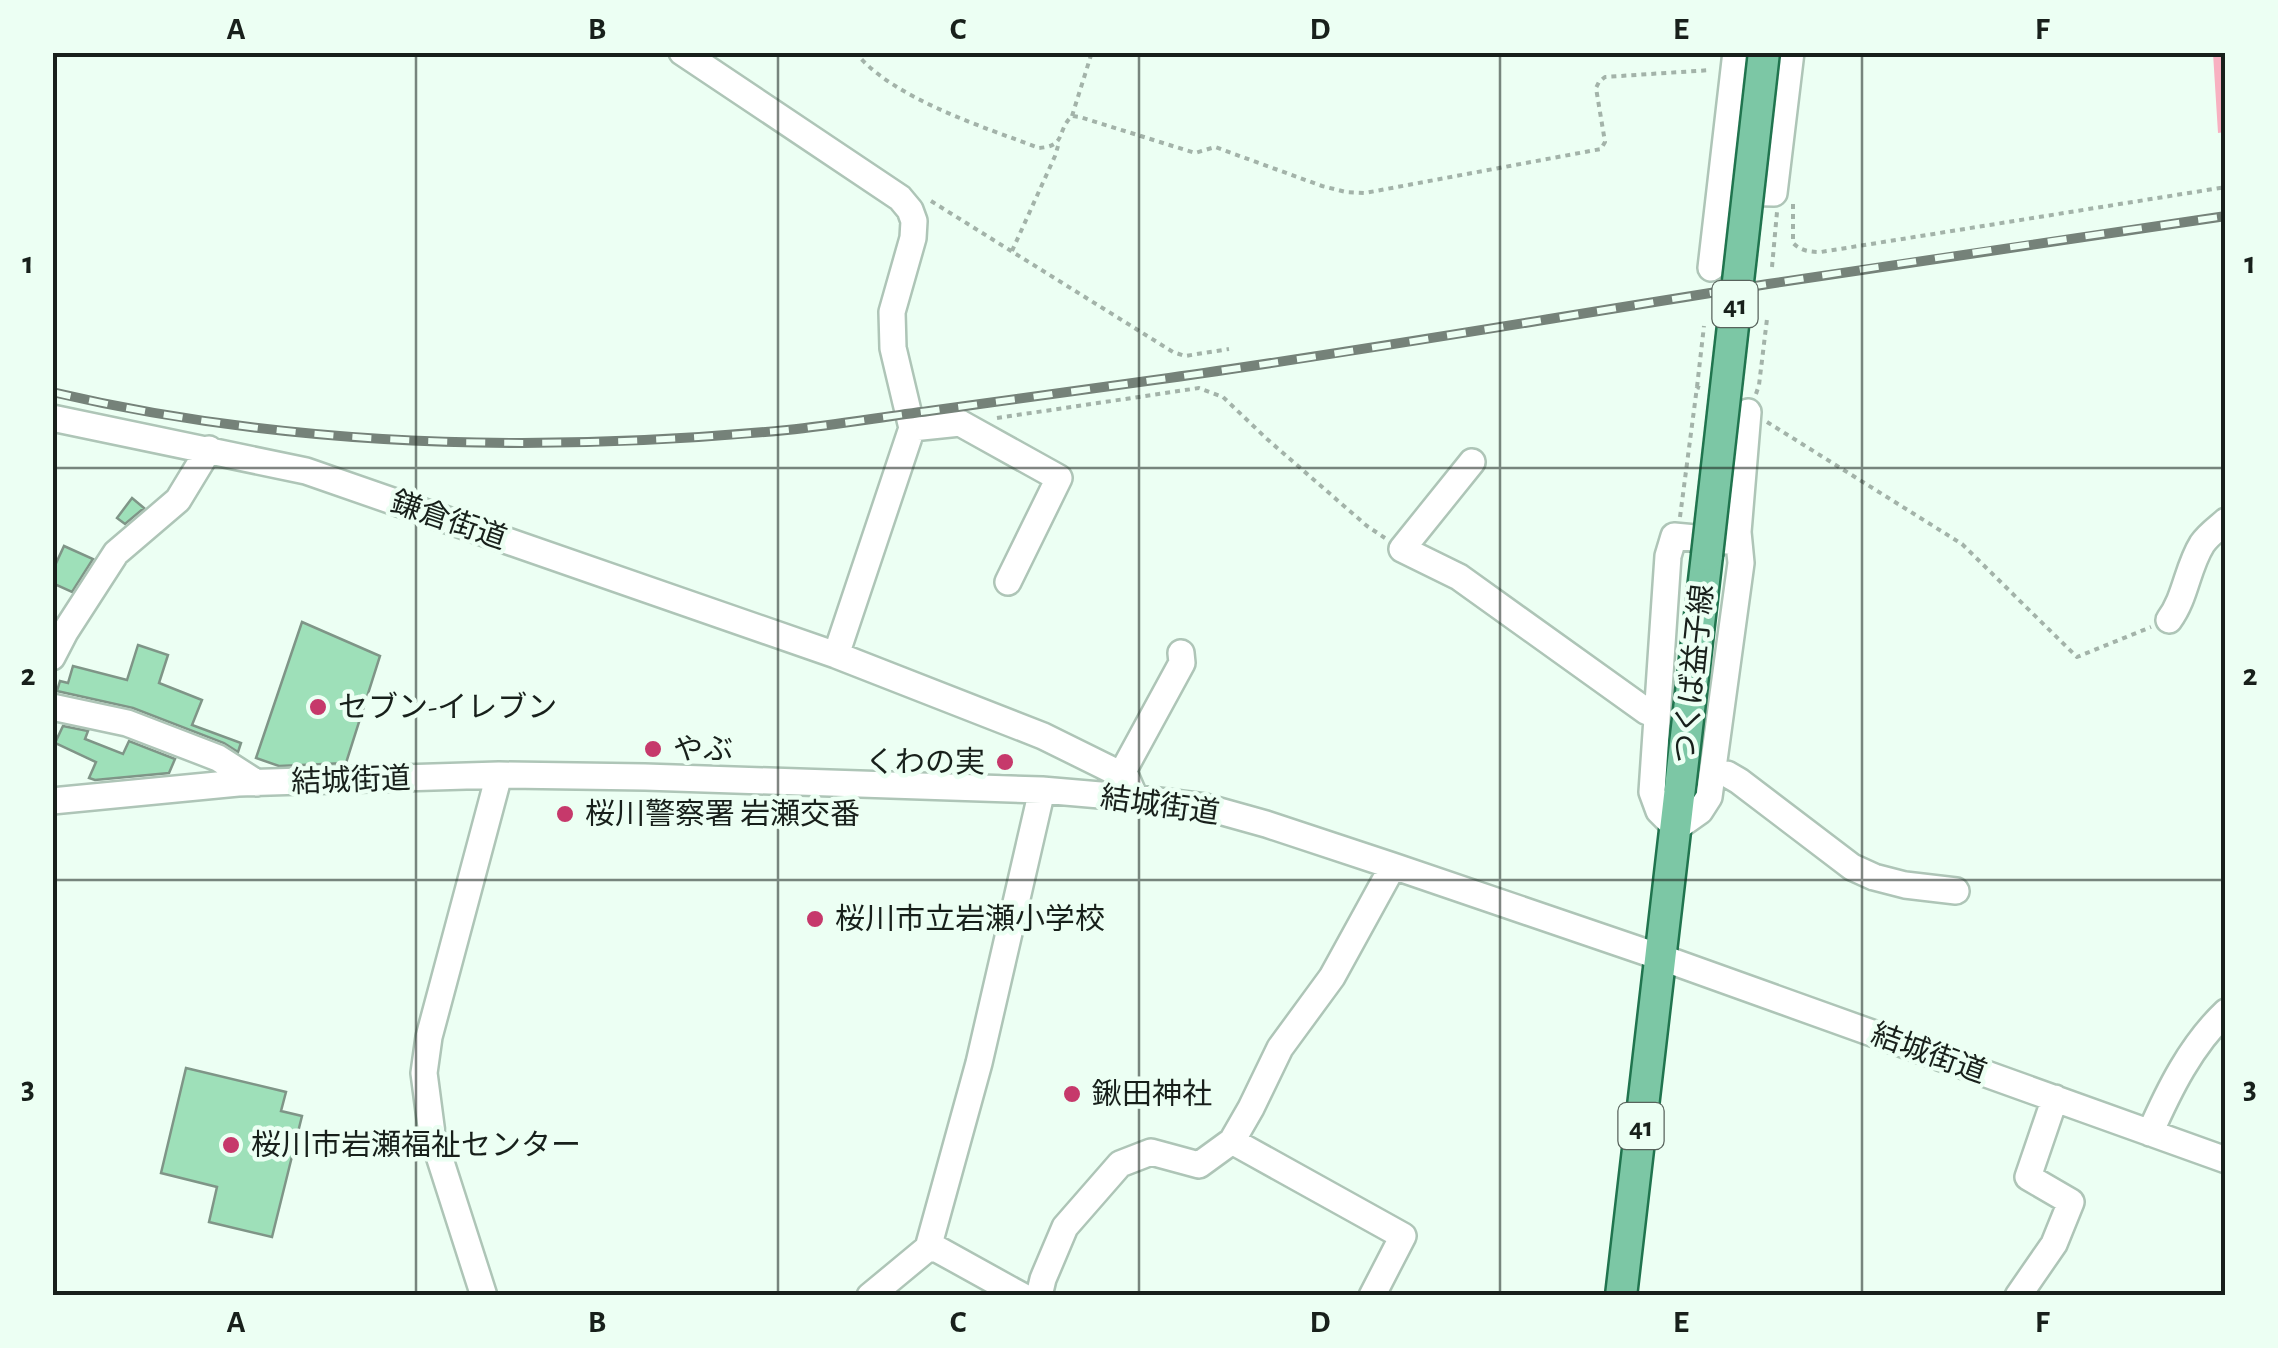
<svg xmlns="http://www.w3.org/2000/svg" width="2278" height="1348" font-family="'Alegreya Sans','Noto Sans JP',sans-serif">
  <style>
    .water { fill: #f8b1c1 }
    .building { fill: #9ee0b9; stroke: #7f9587; stroke-width: 2.5 }
    .lines { fill: none; stroke-linecap: round; stroke-linejoin: round }
    .minor-casing { stroke: #aec5b7; stroke-width: 30 }
    .major-casing { stroke: #20744e; stroke-width: 35 }
    .path { stroke: #a3b3a9; stroke-width: 4; stroke-dasharray: 5 5; stroke-linecap: butt }
    .minor { stroke: #fff; stroke-width: 25 }
    .major { stroke: #7cc7a5; stroke-width: 30 }
    .rail-casing { stroke: #758279; stroke-width: 10 }
    .rail { stroke: #ecfff3; stroke-width: 6; stroke-dasharray: 19; stroke-linecap: butt }
    .major-bridge-casing { stroke: #20744e; stroke-width: 35; stroke-linecap: butt }
    .major-bridge { stroke: #7cc7a5; stroke-width: 30 }
    .grid { fill: none; stroke: #18201b; stroke-width: 2.5; stroke-opacity: 0.55 }
    .poi-dot { fill: #c6396b; stroke: #ecfff3; stroke-width: 4 }
    .labels { text-anchor: middle; stroke-width: 9; stroke-linejoin: round; paint-order: stroke }
    .shield { fill: #ecfff3; stroke: #58635c; stroke-width: 2.5 }
    .shield-label { font-size: 28px; font-weight: bold; fill: #18201b }
    .street-label { font-size: 30px; fill: #18201b; stroke: #ecfff3 }
    .poi-label { font-size: 30px; fill: #18201b; stroke: #ecfff3; text-anchor: start }
    .neatline { fill: none; stroke: #18201b; stroke-width: 4 }
    .grid-label { font-size: 32px; text-anchor: middle; font-weight: bold; fill: #18201b }
  </style>
  <rect width="100%" height="100%" fill="#ecfff3"/>
  <path class="water" d="M2213,53H2225V132L2218,133Z"/>
  <path class="building" d="M132,498L144,508L125,524L117,518Z
    M64,546L93,559L72,592L52,583V572Z
    M302,622L380,656L346,763L279,766L256,758Z
    M138,645L168,655L159,683L202,700L192,725L241,743L238,752L224,743L133,708L57,691L60,681L68,683L73,666L127,680Z
    M63,726L88,731L85,739L123,754L129,741L175,759L169,773L95,780L89,778L96,762L55,743Z
    M186,1068L286,1092L281,1111L302,1116L272,1237L209,1222L217,1187L161,1173Z"/>
  <g class="lines">
    <defs>
      <path id="minor" d="M682,52L900,198L910,210L914,221L913,238L892,312L893,348L912,428L836,655
        M1731,192L1774,193L1791,52
        M1711,268L1736,52
        M52,418L306,471L836,655L1043,736L1126,777L1135,798
        M912,428L960,423L1059,478L1008,582
        M1472,462L1402,549L1459,577L1646,711L1657,716
        M1739,542L1674,536L1668,556L1652,792L1659,811L1676,828L1700,811L1709,797L1741,563L1738,532L1748,412
        M2169,620C2186,597 2187,568 2202,544C2208,535 2218,528 2226,521
        M52,657L65,632L116,553L178,500L209,449
        M52,707L127,723L218,758L257,783
        M1713,772L1727,774L1739,781L1852,867L1874,877L1905,885L1956,891
        M1121,775L1182,663L1181,653
        M52,801L238,783L499,775L645,777L1042,790L1135,798L1205,807L1266,824L1393,866L1660,957L2226,1160
        M2150,1133C2169,1090 2191,1045 2226,1012
        M1232,1141L1403,1236L1372,1296
        M928,1248L979,1063L1042,790
        M484,1296L432,1134L424,1073L429,1037L499,775
        M870,1296L928,1248L937,1249L1022,1296
        M1039,1296L1043,1279L1065,1227L1120,1164L1151,1152L1199,1165L1232,1141L1251,1108L1280,1048L1332,977L1393,866
        M2018,1296L2054,1244L2071,1202L2028,1177L2055,1098"/>
      <path id="major" d="M1621,1296L1707,555"/>
    </defs>
    <use href="#minor" class="minor-casing"/>
    <use href="#major" class="major-casing"/>
    <path class="path" d="M855,52C893,99 984,127 1039,148C1067,146 1056,131 1072,116L1080,117L1195,153L1215,147L1322,186L1346,192L1365,193L1601,149L1605,142L1596,88L1599,82L1605,77L1711,70
      M1072,116L1092,52
      M931,201L1173,352L1185,356L1229,349
      M1793,204V243C1801,251 1810,252 1821,252L2226,187
      M1012,251L1055,156L1058,146
      M1772,267L1777,212
      M1697,387L1704,326
      M1756,394L1759,385L1767,319
      M997,418L1199,388L1223,397L1267,439L1367,526L1385,538
      M1767,422L1962,544L2077,657L2151,627
      M1680,517L1697,387L1700,388"/>
    <use href="#minor" class="minor"/>
    <use href="#major" class="major"/>
    <defs>
      <path id="rail" d="M52,392C290,448 544,453 787,430C834,425 882,417 929,411C1009,400 1089,389 1169,378C1369,350 1568,315 1768,284C1920,260 2073,238 2226,216"/>
    </defs>
    <use href="#rail" class="rail-casing"/>
    <use href="#rail" class="rail"/>
    <defs>
      <path id="major-bridge" d="M1707,555L1764,52"/>
    </defs>
    <use href="#major-bridge" class="major-bridge-casing"/>
    <use href="#major-bridge" class="major-bridge"/>
  </g>
  <path class="grid" d="M416,52V1296M778,52V1296M1139,52V1296M1500,52V1296M1862,52V1296M52,468H2226M52,880H2226"/>
  <g class="poi-dot">
    <circle cx="318" cy="707" r="10"/>
    <circle cx="653" cy="749" r="10"/>
    <circle cx="1005" cy="762" r="10"/>
    <circle cx="565" cy="814" r="10"/>
    <circle cx="815" cy="919" r="10"/>
    <circle cx="1072" cy="1094" r="10"/>
    <circle cx="231" cy="1145" r="10"/>
  </g>
  <g class="labels">
    <g class="shield">
      <rect x="1712.5" y="281" width="45" height="46" rx="8"/>
      <rect x="1618.5" y="1103" width="45" height="46" rx="8"/>
    </g>
    <g class="shield-label">
      <text x="1735" y="314">41</text>
      <text x="1641" y="1136">41</text>
    </g>
    <g class="street-label">
      <text transform="translate(449 520) rotate(19)" y="10">鎌倉街道</text>
      <text transform="translate(1693 674) rotate(-84)" y="10">つくば益子線</text>
      <text transform="translate(351 780) rotate(-2)" y="10">結城街道</text>
      <text transform="translate(1160 805) rotate(8)" y="10">結城街道</text>
      <text transform="translate(1929 1053) rotate(20)" y="10">結城街道</text>
    </g>
    <g class="poi-label">
      <text x="338" y="717">セブン-イレブン</text>
      <text x="673" y="759">やぶ</text>
      <text x="985" y="772" text-anchor="end">くわの実</text>
      <text x="585" y="824">桜川警察署 岩瀬交番</text>
      <text x="835" y="929">桜川市立岩瀬小学校</text>
      <text x="1092" y="1104">鍬田神社</text>
      <text x="251" y="1155">桜川市岩瀬福祉センター</text>
    </g>
  </g>
  <rect width="2278" height="1348" fill="none" stroke="#ecfff3" stroke-width="110"/>
  <rect x="55" y="55" width="2168" height="1238" class="neatline"/>
  <g class="grid-label">
    <text x="236" y="39">A</text>
    <text x="597" y="39">B</text>
    <text x="958" y="39">C</text>
    <text x="1320" y="39">D</text>
    <text x="1681" y="39">E</text>
    <text x="2042" y="39">F</text>
    <text x="28" y="273">1</text>
    <text x="2250" y="273">1</text>
    <text x="28" y="685">2</text>
    <text x="2250" y="685">2</text>
    <text x="28" y="1098">3</text>
    <text x="2250" y="1098">3</text>
    <text x="236" y="1332">A</text>
    <text x="597" y="1332">B</text>
    <text x="958" y="1332">C</text>
    <text x="1320" y="1332">D</text>
    <text x="1681" y="1332">E</text>
    <text x="2042" y="1332">F</text>
  </g>
</svg>
